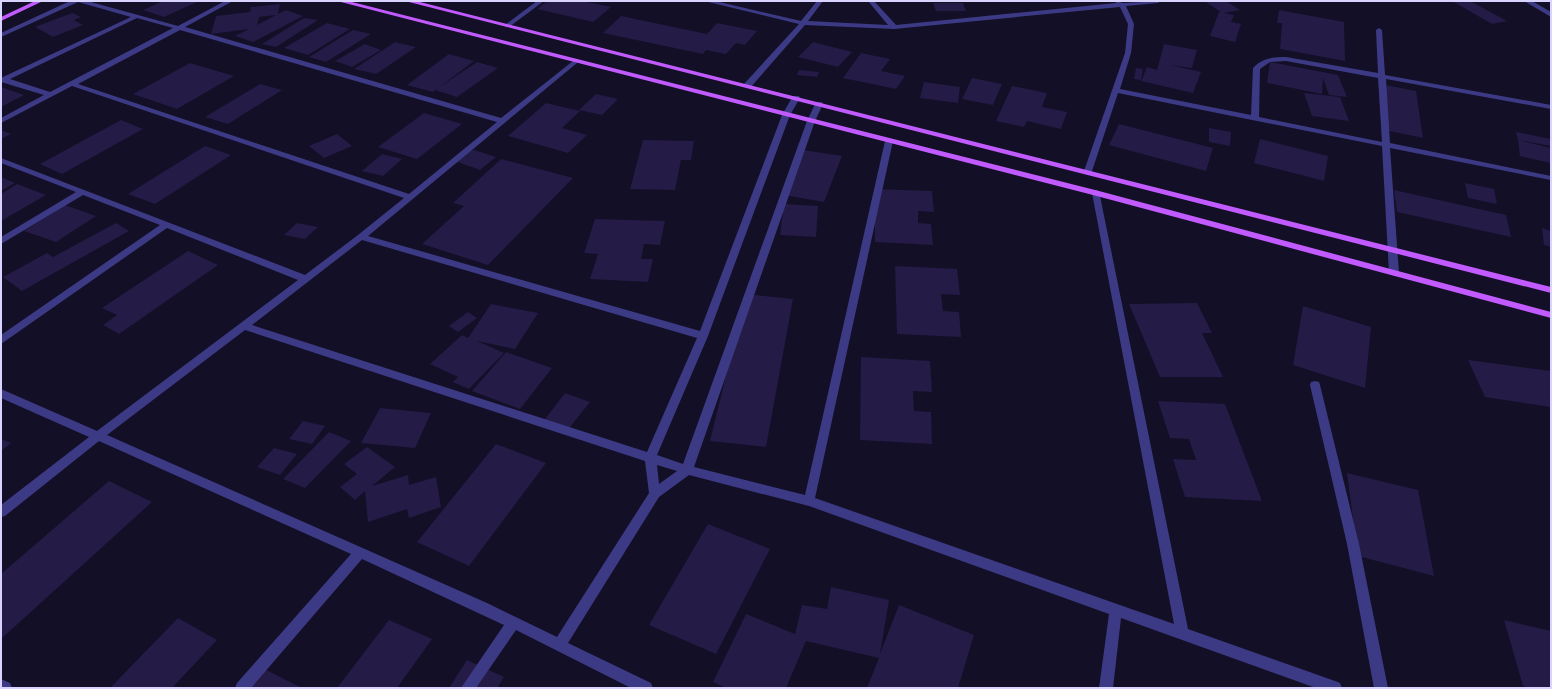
<svg xmlns="http://www.w3.org/2000/svg" width="1552" height="689" font-family="Roboto,sans-serif">
  <style>
    .building { fill: #241b47; fill-rule: evenodd }
    .lines { fill: none; stroke-linecap: round; stroke-linejoin: round }
    .minor { fill: #3d3a85; fill-rule: evenodd }
    .major { fill: #c25bff; fill-rule: evenodd }
  </style>
  <rect width="100%" height="100%" fill="#130f26"/>
  <path class="building" d="M163,1H199L164,17L143,10Z
    M547,1H582L611,7L593,22L537,9Z
    M1212,1H1226L1240,10L1224,13L1234,15L1231,22L1241,24L1235,42L1210,36L1219,12H1221L1206,2Z
    M1452,1H1470L1507,21L1492,24Z
    M933,3H963L966,11H936Z
    M280,4L278,14L286,10L303,16L253,42L235,36L249,29L211,34L216,16L250,12L251,7ZM276,15L257,25L259,17Z
    M1279,10L1344,22L1345,61L1280,49L1282,23H1277Z
    M72,13L81,17L74,20L83,25L53,37L35,27Z
    M621,16L707,34L717,23L757,31L745,45L736,43L726,54L706,50L703,54L603,33Z
    M304,18L318,20L276,47L262,44Z
    M327,23L350,29L308,55L284,48Z
    M353,30L371,34L326,62L309,57Z
    M395,42L416,47L376,74L354,69Z
    M813,42L852,52L838,67L798,57Z
    M365,44L381,50L352,67L335,61Z
    M1164,44L1197,50L1192,68L1170,65L1201,72L1193,93L1141,81L1147,67L1157,70Z
    M861,53L890,59L881,71L905,76L896,89L843,78Z
    M449,54L474,61L433,92L407,85Z
    M477,62L498,68L457,97L435,90Z
    M1270,62L1338,75L1347,97L1329,95L1323,78L1322,94L1267,83Z
    M190,63L234,76L177,109L133,94Z
    M1136,68L1143,69L1141,80L1134,79Z
    M799,70L819,72L817,77L797,75Z
    M972,78L1002,84L993,105L962,99Z
    M924,82L960,87L958,103L920,98Z
    M260,84L282,90L228,124L205,117Z
    M1380,84L1416,91L1423,138L1385,130Z
    M1012,86L1047,93L1042,107L1067,112L1061,129L1027,121L1024,127L996,121Z
    M1,87L24,95L1,107Z
    M1304,93L1340,97L1349,121L1312,116Z
    M596,94L618,99L602,115L579,110Z
    M546,103L580,111L562,128L587,135L568,153L508,136Z
    M424,113L462,124L417,159L378,147Z
    M121,120L143,129L62,174L40,164Z
    M1119,124L1213,148L1206,171L1109,145Z
    M1209,128L1231,132L1230,146L1209,142Z
    M1,130L11,134L1,139Z
    M1516,132L1551,139V146L1518,140Z
    M337,134L352,146L324,158L309,146Z
    M1260,139L1328,156L1324,181L1254,163Z
    M643,140L694,141L691,160H681L675,190L630,189Z
    M1518,140L1551,148V163L1520,156Z
    M205,146L231,155L155,204L128,194Z
    M471,149L496,157L480,170L455,161Z
    M803,150L842,156L824,202L784,195Z
    M382,154L402,159L383,176L362,171Z
    M501,159L573,178L488,265L422,244L464,206L453,203Z
    M1,177L15,183L1,191Z
    M1465,183L1494,189L1497,204L1468,198Z
    M17,184L46,195L1,221V194Z
    M875,189L932,191L934,212L918,211V223L931,224L933,245L875,242Z
    M1394,190L1506,215L1511,237L1397,212Z
    M784,204L818,206L816,237L780,235Z
    M65,205L96,216L56,242L24,231Z
    M595,219L665,221L660,245L644,244L641,259H653L648,282L590,279L598,254L584,253Z
    M116,223L129,231L22,291L3,277L47,253L53,257Z
    M297,223L318,227L305,239L284,235Z
    M1542,228L1551,231V247L1544,245Z
    M188,251L218,265L119,334L103,325L117,315L102,308Z
    M895,266L957,269L960,295L941,294L943,311L959,312L961,337L897,334Z
    M746,294L793,299L766,447L710,441Z
    M1197,303L1212,333H1202L1223,377H1160L1129,304Z
    M491,304L538,313L515,349L477,341L504,353L469,389L453,382L458,377L430,364L462,335L468,338Z
    M1303,306L1371,327L1365,388L1293,365Z
    M468,312L477,318L458,332L449,326Z
    M506,352L552,368L520,409L472,391Z
    M861,357L930,361L932,392L913,391L914,411L931,412L932,444L860,440Z
    M1468,360L1551,371V407L1485,397Z
    M565,393L590,402L566,432L542,423Z
    M1158,401L1225,404L1262,501L1185,497L1173,459L1196,460L1189,439L1170,438Z
    M380,408L431,413L415,448L361,443Z
    M303,421L325,426L312,444L289,439Z
    M329,432L351,441L305,488L283,479Z
    M1,439L11,443L1,451Z
    M496,444L546,463L469,566L417,542Z
    M367,447L395,467L372,486L408,475L409,485L436,477L441,507L409,518L407,509L368,522L365,491L355,500L340,487L357,474L344,464Z
    M274,448L297,454L280,475L257,467Z
    M1347,473L1418,490L1434,576L1358,556Z
    M109,481L152,502L1,639V574Z
    M708,524L770,549L716,654L649,625Z
    M831,587L889,600L880,654L899,605L974,635L958,688H867L879,658L806,641L786,688H726L713,682L746,614L795,634L802,605L827,609Z
    M178,618L217,640L172,688H110Z
    M389,620L432,639L397,688H337Z
    M1504,620L1551,631V688H1530L1523,686Z
    M467,660L504,677L497,688H449Z
    M260,667L302,688H242Z"/>
  <g class="lines">
    <path class="minor" d="M70,1H87L178,26L225,1H233L185,27L501,118L573,61H577V63L368,236L700,331L782,115L793,96H799L800,98L790,115L708,336L657,455L683,464L807,121L816,102H822L823,104L815,121L694,467L805,495L885,141L889,139H892L893,141L815,498L1174,624L1092,193L1096,190L1099,191L1188,629L1335,681L1340,683L1342,688H1316L1121,618L1113,688H1099L1109,614L809,506L689,475L659,497L568,643L651,683L653,688H631L516,630L476,688H461L504,625L362,559L251,688H235L237,683L351,554L99,441L5,516L1,517V505L89,437L1,398V389L97,431L298,280L167,228L1,344V335L160,225L83,195L1,244V237L76,192L1,163V158L305,275L358,235L404,198L72,86L1,123V118L44,95L1,82V77H3L131,17L78,2L1,37V33ZM137,18L173,28L50,92L10,79ZM180,30L497,122L409,194L78,84ZM362,240L697,338L647,452L252,325ZM245,330L645,461L649,493L557,637L487,603L107,435ZM657,465L677,471L659,484Z
      M537,1H544L509,27H505V25Z
      M704,1H715L801,21L817,1H823L808,21L888,25L868,1H874L896,25L1116,3V1L1123,3L1161,1L1158,3L1126,6L1134,24L1131,53L1120,89L1251,115L1253,68C1262,58 1273,57 1286,57L1378,73L1376,30L1379,28L1382,30L1385,75L1551,105V109L1386,79L1390,143L1551,176V180L1390,148L1399,273L1394,276L1389,273L1382,146L1118,93L1092,171L1091,173H1085L1084,171L1125,53L1128,24L1120,7L894,29L805,25L750,88H747L743,86L744,84L799,24ZM1286,61L1378,78L1382,142L1259,117L1260,69L1270,62Z
      M1524,1H1532L1551,12V17Z
      M1315,381L1319,382L1320,385L1359,544L1388,688H1374L1347,544L1310,385L1311,382Z
      M1,679L10,683L12,688H1Z"/>
    <path class="major" d="M35,1H43L1,21V17Z
      M337,1H348L1099,191L1551,312V318L1093,195Z
      M405,1H416L1551,287V293Z"/>
  </g>
  <rect width="1552" height="689" fill="none" stroke="#d9d4ff" stroke-width="4"/>
</svg>
